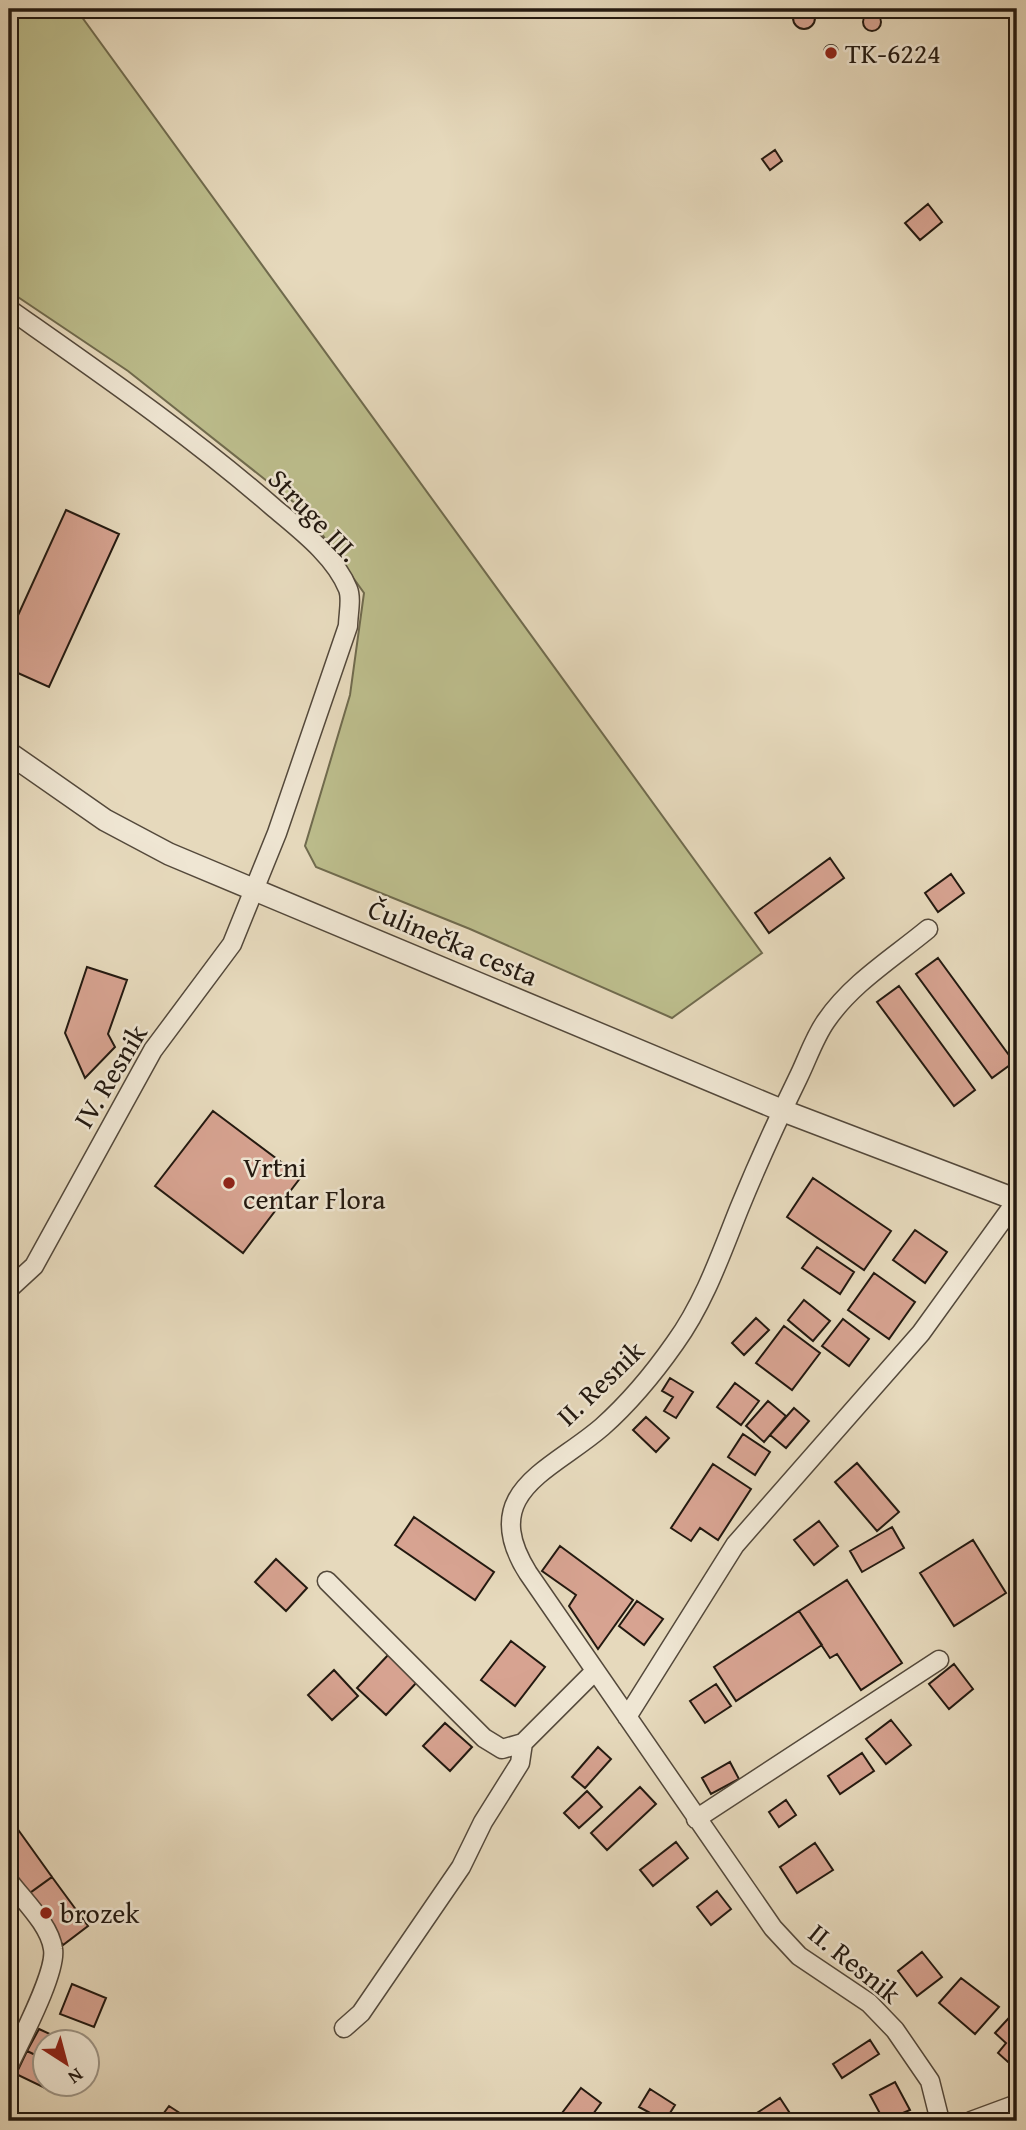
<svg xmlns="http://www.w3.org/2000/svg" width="1026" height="2130" font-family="'Gentium Book Plus',serif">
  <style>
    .green { fill: #bcbd8c; stroke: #706b4e; stroke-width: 2 }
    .building { fill: #d7a391; stroke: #231910; stroke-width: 2 }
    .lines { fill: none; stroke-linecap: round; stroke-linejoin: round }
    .minor-casing { stroke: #54493b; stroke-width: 21 }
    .tertiary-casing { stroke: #54493b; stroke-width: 24 }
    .minor { stroke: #efe6d3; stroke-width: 18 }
    .tertiary { stroke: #efe6d3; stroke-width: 21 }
    .poi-dot { fill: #8f2418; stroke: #efe6d3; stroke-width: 2.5 }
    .labels { text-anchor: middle; stroke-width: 5; stroke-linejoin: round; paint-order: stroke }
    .poi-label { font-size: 28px; fill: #231910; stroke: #efe6d3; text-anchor: start }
    .street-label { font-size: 28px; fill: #231910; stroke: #efe6d3 }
  </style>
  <rect width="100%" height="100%" fill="#e6d9bc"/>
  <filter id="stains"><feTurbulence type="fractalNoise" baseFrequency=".00286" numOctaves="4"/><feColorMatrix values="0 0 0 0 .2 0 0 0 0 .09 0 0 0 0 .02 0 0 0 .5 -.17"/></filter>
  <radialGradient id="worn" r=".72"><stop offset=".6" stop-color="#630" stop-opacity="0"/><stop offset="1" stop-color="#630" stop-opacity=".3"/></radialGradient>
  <path class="green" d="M9,9H76L762,953L672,1018L470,929L316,867L305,846L350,695L364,593L306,512L128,371L9,291Z"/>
  <path class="building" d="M793 18a11 11 0 1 1 22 0a11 11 0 1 1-22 0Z
    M863 22a9 9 0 1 1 18 0a9 9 0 1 1-18 0Z
    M824 52a7 7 0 1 1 14 0a7 7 0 1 1-14 0Z
    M775,150L782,161L770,170L762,159Z
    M928,204L942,222L920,240L905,223Z
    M66,510L119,534L49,687L9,669V635Z
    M830,858L844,878L769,933L755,913Z
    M951,874L964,893L938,912L925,893Z
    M938,958L1014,1062L992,1078L916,974Z
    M87,967L127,980L108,1034L115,1047L85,1078L65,1033Z
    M899,986L975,1090L954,1106L877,1002Z
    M213,1111L301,1177L243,1253L155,1186Z
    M813,1178L891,1231L864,1270L787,1217Z
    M915,1230L947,1252L925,1283L893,1260Z
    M817,1247L854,1272L840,1294L802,1268Z
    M874,1273L915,1302L889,1339L848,1310Z
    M804,1300L830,1321L813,1341L788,1320Z
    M756,1318L769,1330L744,1355L732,1343Z
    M843,1319L869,1339L849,1366L822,1346Z
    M784,1326L820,1353L792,1390L756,1363Z
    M670,1378L693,1392L676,1418L664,1411L673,1397L662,1391Z
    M735,1383L759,1401L741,1425L717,1407Z
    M768,1401L786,1416L764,1442L746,1426Z
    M794,1408L809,1421L786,1448L770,1435Z
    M646,1417L669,1438L656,1452L633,1430Z
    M743,1434L770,1452L755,1475L728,1457Z
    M857,1463L899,1512L877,1531L835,1482Z
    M713,1464L751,1489L718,1540L700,1528L691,1541L671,1528Z
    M414,1517L494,1572L475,1600L395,1545Z
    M819,1521L838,1546L814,1565L794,1540Z
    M892,1527L904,1548L862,1572L850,1551Z
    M973,1540L1006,1593L954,1626L920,1573Z
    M560,1546L633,1600L598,1649L569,1606L576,1595L542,1571Z
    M276,1559L307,1588L286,1611L255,1582Z
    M847,1580L902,1663L861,1690L837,1654L830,1658L799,1611Z
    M637,1601L663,1619L644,1645L619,1626Z
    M799,1611L822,1645L736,1701L714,1667Z
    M511,1641L545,1667L515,1706L481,1680Z
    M389,1654L418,1681L386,1715L357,1688Z
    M954,1664L973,1689L949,1709L929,1684Z
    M334,1670L358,1696L332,1720L308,1695Z
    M716,1684L731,1706L705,1723L690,1701Z
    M891,1720L911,1745L886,1764L866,1739Z
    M445,1723L472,1747L450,1771L423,1746Z
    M598,1747L611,1759L585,1788L572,1777Z
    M862,1753L874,1771L840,1794L828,1776Z
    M730,1762L739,1779L711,1794L702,1778Z
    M640,1787L656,1804L607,1850L591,1833Z
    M587,1791L602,1807L579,1828L564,1813Z
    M786,1800L796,1815L779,1827L769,1812Z
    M9,1817L52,1877L27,1895L9,1870Z
    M676,1842L688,1858L653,1886L640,1870Z
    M815,1843L833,1870L797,1893L780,1867Z
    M52,1877L88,1926L63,1945L27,1895Z
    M717,1891L731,1909L711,1925L697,1907Z
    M922,1952L942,1977L917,1996L898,1971Z
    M961,1978L999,2007L975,2034L939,2003Z
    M72,1984L106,1998L94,2027L60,2014Z
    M1017,2009V2070L998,2053L1006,2043L995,2033Z
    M39,2029L67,2042H46V2060L27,2051Z
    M870,2040L879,2054L842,2078L833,2064Z
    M27,2051L46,2060L45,2088L16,2074Z
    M895,2082L910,2110L884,2121L870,2095Z
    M581,2088L601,2103L588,2121H556Z
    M650,2089L675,2105L665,2121L639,2107Z
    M780,2098L795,2121H751L749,2118Z
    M169,2106L192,2121H158Z"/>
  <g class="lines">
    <defs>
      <path id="minor" d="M9,309C100,373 189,434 273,507C299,529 335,556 348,589C352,599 348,615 348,626L277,833L232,944L153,1050L34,1266L9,1289
        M928,929C893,958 852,983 826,1021C814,1038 807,1060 798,1078C777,1121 757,1165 739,1209C721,1254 704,1303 675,1343C654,1373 629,1403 602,1427C551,1471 477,1492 528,1573L773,1928L799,1956L869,2003L895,2030L930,2081L940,2121
        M327,1581L484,1738L502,1749L523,1743
        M627,1717L735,1545L921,1333L1017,1200
        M696,1819L939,1660
        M9,1881C23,1900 50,1925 53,1949C57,1972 20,2041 9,2065
        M344,2028L361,2013L461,1867L483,1822L520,1763L523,1743L595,1671
        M971,2121L1017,2104"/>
      <path id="tertiary" d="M9,753L105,820L169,854L781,1110L1017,1200"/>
    </defs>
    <use href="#minor" class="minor-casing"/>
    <use href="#tertiary" class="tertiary-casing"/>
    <use href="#minor" class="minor"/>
    <use href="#tertiary" class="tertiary"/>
  </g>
  <g class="poi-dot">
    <circle cx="831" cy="53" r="7"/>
    <circle cx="229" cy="1183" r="7"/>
    <circle cx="46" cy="1913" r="7"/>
  </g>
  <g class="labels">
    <g class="poi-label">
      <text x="845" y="63">TK-6224</text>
      <text x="243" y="1177">Vrtni<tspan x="243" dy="32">centar Flora</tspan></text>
      <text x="60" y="1923">brozek</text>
    </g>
    <g class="street-label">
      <text transform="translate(314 515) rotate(46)" y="10">Struge III.</text>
      <text transform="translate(453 942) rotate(23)" y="10">Čulinečka cesta</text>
      <text transform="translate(110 1076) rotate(-59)" y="10">IV. Resnik</text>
      <text transform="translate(600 1383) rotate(-44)" y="10">II. Resnik</text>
      <text transform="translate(855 1963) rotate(39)" y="10">II. Resnik</text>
    </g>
  </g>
  <rect width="1026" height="2130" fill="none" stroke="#e6d9bc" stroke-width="35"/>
  <rect x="10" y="10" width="1005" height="2109" fill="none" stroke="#231910" stroke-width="3.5"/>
  <rect x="18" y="18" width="991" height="2095" fill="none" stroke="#231910" stroke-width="2"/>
  <g transform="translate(66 2063) rotate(144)"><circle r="33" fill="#efe6d3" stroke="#9d9485" stroke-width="2"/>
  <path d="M0-5L12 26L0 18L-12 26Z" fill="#8f2418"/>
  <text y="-10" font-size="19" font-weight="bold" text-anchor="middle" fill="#231910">N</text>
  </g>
  <rect width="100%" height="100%" filter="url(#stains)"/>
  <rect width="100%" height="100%" fill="url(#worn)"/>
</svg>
